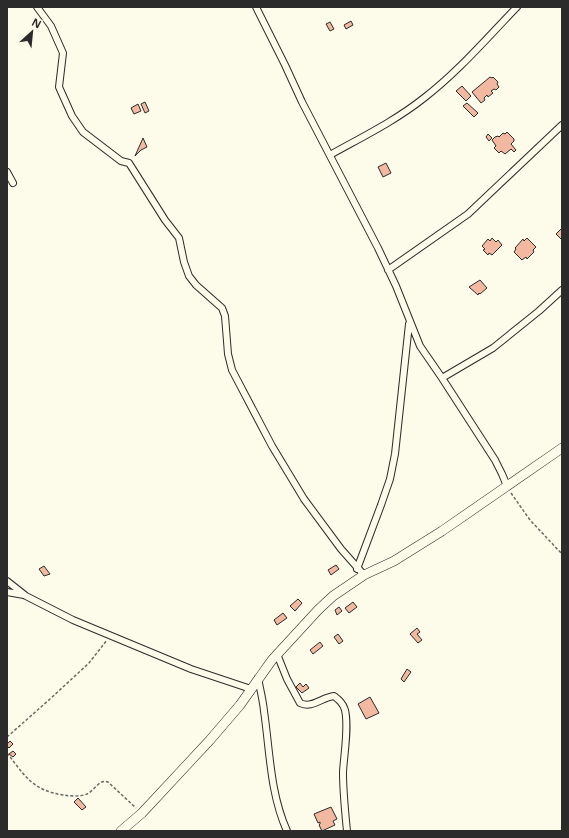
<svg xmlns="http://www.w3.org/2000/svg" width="569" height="838" font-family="'Noto Sans',sans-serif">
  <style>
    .building { fill: #f2b8a0; stroke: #2b2b2b }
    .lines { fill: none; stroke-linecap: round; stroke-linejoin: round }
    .street-casing { stroke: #2b2b2b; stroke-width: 8 }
    .secondary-casing { stroke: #2b2b2b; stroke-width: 10 }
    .path { stroke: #6a6964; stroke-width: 1.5; stroke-dasharray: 3 2; stroke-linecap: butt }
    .street { stroke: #fdfbea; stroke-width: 6 }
    .secondary { stroke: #fdfbea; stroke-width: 9 }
  </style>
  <rect width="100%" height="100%" fill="#fdfbea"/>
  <path class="building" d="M351,21L353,25L346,29L344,25Z
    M330,22L334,29L330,31L326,24Z
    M490,77L492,78L493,77L498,82L497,84L499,87L496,90L494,89L491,91L493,93L488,97L487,95L484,98L485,100L481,103L472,92Z
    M462,86L471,96L466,101L456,91Z
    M145,102L149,111L145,113L141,104Z
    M467,103L478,113L474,117L463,106Z
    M138,104L141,111L134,114L131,108Z
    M507,132L514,139V141L511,144L516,150L514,152L511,149L505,154L501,151L499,153L494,148L496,146L492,140L495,137L498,136L499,137L503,133L505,134Z
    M488,134L492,138L489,141L486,137Z
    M143,138L147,147L141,150L135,156Z
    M386,163L391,173L383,177L378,167Z
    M562,228V240L556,234Z
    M492,238L496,242L498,240L502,245L492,255L489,253L488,255L483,250L485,249L482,246L488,239L490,241Z
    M527,238L536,247L533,250L534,252L527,259L526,257L522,260L514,252L516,249L515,248L523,239L524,241Z
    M480,280L487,288L480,294L479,293L478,295L469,287Z
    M336,565L339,569L331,575L328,570Z
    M44,566L50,574L44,576L39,569Z
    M298,599L302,603L295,611L290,606Z
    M353,602L357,607L349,613L345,608Z
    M339,607L342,611L337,615L335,610Z
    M283,613L287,618L277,625L274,620Z
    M417,628L420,632L417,634L422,640L418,643L410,634Z
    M338,634L343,641L339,644L334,637Z
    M320,642L323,646L313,654L310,650Z
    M407,669L411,672L404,682L401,679Z
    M300,683L303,687L306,684L309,688L302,693L296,687Z
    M370,697L379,713L366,719L358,704Z
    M10,741L13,744L9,748L7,746V744Z
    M13,751L16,754L13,757L9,754Z
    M78,798L86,807L82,810L74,802Z
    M331,807L337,819L333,821L335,825L322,831L319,825L320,824V822L318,823L314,814Z"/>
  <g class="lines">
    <defs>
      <path id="street" d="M37,7L51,26L63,53L59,87L72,116L83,132L121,161L129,163L165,220L179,238L184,262L189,276L196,285L222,308L225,316L228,354L232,370L272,446L304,499L341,549L364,575
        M256,7L285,65L302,102L378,248L396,286L420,346L442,378L495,460L502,474L507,486
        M330,155C362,137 395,121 424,98C458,72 487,38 517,7
        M7,172L13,183
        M388,270L468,214L562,125
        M442,378L493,348L539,311L562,290
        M357,569L381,505L390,479L395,454L409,324
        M7,581L26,596L73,620L191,669L251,689
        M7,592L24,595
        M277,654L287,679L300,703C312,709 322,697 334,696C339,700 343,703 345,710C349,727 344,754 343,772C343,792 345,811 347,831
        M258,678C260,689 263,700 264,711C270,752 270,793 287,831"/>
      <path id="secondary" d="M121,831L142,813L210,740L240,705L272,660L318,610L333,596L364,575L394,561L442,531L562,448"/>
    </defs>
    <use href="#street" class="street-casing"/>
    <use href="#secondary" class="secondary-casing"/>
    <path class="path" d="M511,493L530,520L562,554
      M7,737L50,699L89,663L107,640
      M7,753C25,776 32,790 63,795C70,796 80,797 87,794C95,790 99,779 108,782L136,808"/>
    <use href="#street" class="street"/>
    <use href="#secondary" class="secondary"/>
  </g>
  <rect width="569" height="838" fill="none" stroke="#2b2b2b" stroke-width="16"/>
  <g transform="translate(32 32) rotate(27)" stroke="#fdfbea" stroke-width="3" paint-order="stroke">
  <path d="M0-3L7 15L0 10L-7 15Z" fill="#2b2b2b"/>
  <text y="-6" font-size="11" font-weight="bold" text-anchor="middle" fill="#2b2b2b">N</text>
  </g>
</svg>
